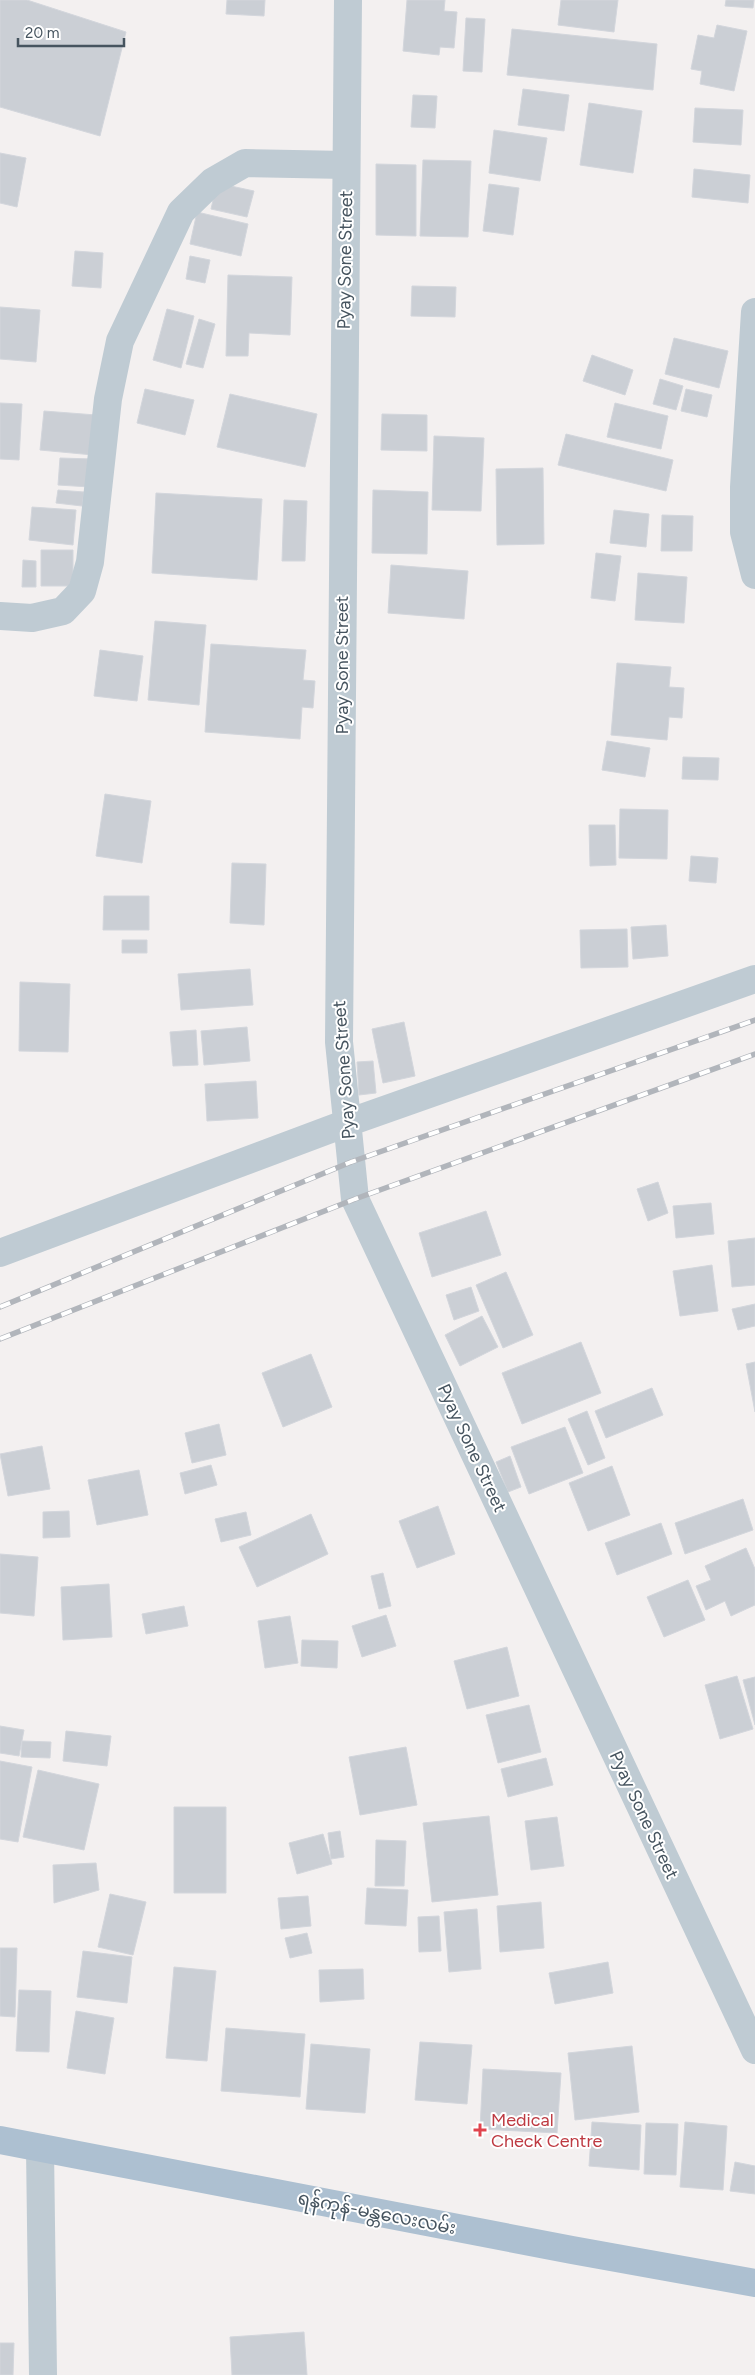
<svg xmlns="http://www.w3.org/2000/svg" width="755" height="2375" font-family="Figtree,'Noto Sans Myanmar',sans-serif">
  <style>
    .building { fill: #cbcfd5; stroke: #d3d6dc }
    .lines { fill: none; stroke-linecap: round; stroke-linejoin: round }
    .street { stroke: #bfcbd3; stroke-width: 28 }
    .primary { stroke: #adc0d1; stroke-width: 28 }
    .rail-casing { stroke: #b1b5bb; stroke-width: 5.5 }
    .rail { stroke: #fff; stroke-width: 4; stroke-dasharray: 11; stroke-linecap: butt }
    .health-dot { fill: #e0444e; stroke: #fff; stroke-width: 2 }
    .labels { text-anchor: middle; stroke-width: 4; stroke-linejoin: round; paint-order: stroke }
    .street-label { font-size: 18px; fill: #46545f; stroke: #fff }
    .health-label { font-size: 18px; fill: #be3a42; stroke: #fff; text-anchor: start }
  </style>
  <rect width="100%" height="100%" fill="#f3f0f0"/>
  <path class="building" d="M0,0H27L126,32L100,136L0,107Z
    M227,0H265L264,16L226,14Z
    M407,0H445L444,11L457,12L454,48L440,47L439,55L403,51Z
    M561,0H618L614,32L558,25Z
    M726,0H754L753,8L725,6Z
    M466,18L485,19L482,72L463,71Z
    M717,25L747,31L734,91L700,84L702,71L691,69L698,35L714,38Z
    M512,29L657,44L653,90L507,75Z
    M523,89L569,95L564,131L518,125Z
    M413,95L437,96L435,128L411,127Z
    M589,103L642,111L633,173L580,165Z
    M695,108L743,110L741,145L693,142Z
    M494,130L547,138L540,181L489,173Z
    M0,153L26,158L17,207L0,203Z
    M423,160L471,161L468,237L420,236Z
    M376,164L416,165V236L376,235Z
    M694,169L750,175L748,203L692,197Z
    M217,183L254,191L247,217L211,209Z
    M489,184L519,188L513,235L483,231Z
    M197,212L248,224L241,256L190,244Z
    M75,251L103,253L101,288L72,286Z
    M190,256L210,260L205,283L186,279Z
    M228,275L292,277L290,335L249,333L248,356H226Z
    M412,286L456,287L455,317L411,316Z
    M0,307L40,310L36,362L0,359Z
    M167,309L194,316L181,368L153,360Z
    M199,319L215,324L203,368L186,364Z
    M674,338L728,351L719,388L665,374Z
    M592,355L633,370L625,395L583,381Z
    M660,379L683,386L676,410L653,404Z
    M145,389L194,400L185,435L137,423Z
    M686,389L712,395L707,417L681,411Z
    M230,394L317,414L305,467L217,447Z
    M0,403L22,404L19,460L0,459Z
    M615,403L668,416L661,449L607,437Z
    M44,411L96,415L93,455L40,450Z
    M382,414L427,415V451L381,450Z
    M566,434L673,460L666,491L558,465Z
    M434,436L484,438L481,511L432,510Z
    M60,458L92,459L90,487L58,485Z
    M543,468L544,544L497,545L496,469Z
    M58,490L84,492L82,506L56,503Z
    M373,490L428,492L427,554L372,553Z
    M156,493L262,499L257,580L152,573Z
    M284,500L307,501L305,561H282Z
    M32,507L76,510L73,545L29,540Z
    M614,510L649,514L646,547L610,543Z
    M662,515L693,516L692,551H661Z
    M41,550H73V586H41Z
    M596,553L621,556L615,601L591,598Z
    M23,560L36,561V587H22Z
    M391,565L468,571L464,619L388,613Z
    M638,573L687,577L684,623L635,620Z
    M155,621L206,625L199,705L148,700Z
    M211,644L306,650L303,680L315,681L313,708L302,707L300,739L205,732Z
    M100,650L143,656L137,701L94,696Z
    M617,663L671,667L669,687L684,688L682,718L669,717L667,740L611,735Z
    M607,741L650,748L645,777L602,770Z
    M683,757L719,758L718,780L682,779Z
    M105,794L151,801L142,863L96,856Z
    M620,809L668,810L667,859L619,858Z
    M589,825H615L616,865L590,866Z
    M691,856L718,858L716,883L689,881Z
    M232,863L266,864L264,925L230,923Z
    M104,896H149V930H103Z
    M666,925L668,956L633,959L631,927Z
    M627,929L628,967L581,968L580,930Z
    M122,940H147V953H122Z
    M250,969L253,1005L181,1010L178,974Z
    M20,982L70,984L68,1052L19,1051Z
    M404,1022L415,1076L383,1083L372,1029Z
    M247,1027L250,1061L204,1065L201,1031Z
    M196,1030L198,1065L173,1066L170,1032Z
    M373,1061L376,1093L359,1095L357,1062Z
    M256,1081L258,1118L207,1121L205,1084Z
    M658,1182L668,1213L648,1221L637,1189Z
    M711,1203L714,1234L676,1238L673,1206Z
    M486,1211L501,1255L432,1277L419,1233Z
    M755,1238V1285L732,1287L728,1241Z
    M712,1265L718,1311L680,1316L673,1271Z
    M506,1272L533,1335L503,1348L476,1285Z
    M471,1287L479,1311L454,1320L446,1295Z
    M755,1304V1326L738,1330L732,1309Z
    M482,1316L498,1347L460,1366L445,1335Z
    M581,1342L601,1393L522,1424L502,1373Z
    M311,1354L332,1407L283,1427L262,1373Z
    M755,1362V1412L746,1364Z
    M652,1388L663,1415L606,1438L595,1411Z
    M587,1411L605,1458L588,1465L568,1419Z
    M219,1424L226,1455L192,1463L185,1433Z
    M565,1427L583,1473L529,1494L511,1447Z
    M42,1446L50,1489L8,1496L0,1454Z
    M510,1456L521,1487L508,1492L496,1462Z
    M211,1465L217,1485L185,1494L180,1473Z
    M612,1466L630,1515L588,1531L569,1483Z
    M139,1470L148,1515L97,1525L88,1480Z
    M743,1499L753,1530L685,1554L675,1523Z
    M438,1506L455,1554L417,1568L399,1521Z
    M69,1511L70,1537L43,1538V1512Z
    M246,1512L251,1535L221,1542L215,1519Z
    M311,1514L328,1554L257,1587L239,1547Z
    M661,1523L672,1554L617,1575L605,1543Z
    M746,1548L755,1569V1605L731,1616L725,1601L706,1610L696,1586L711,1580L705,1566Z
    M0,1554L38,1557L34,1616L0,1613Z
    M383,1573L391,1606L379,1609L371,1576Z
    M688,1580L705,1620L664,1637L647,1597Z
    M109,1584L112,1637L63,1640L61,1587Z
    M184,1606L188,1626L146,1634L142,1614Z
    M386,1615L396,1646L362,1657L352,1626Z
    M290,1616L298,1663L265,1668L258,1621Z
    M302,1640L338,1641L337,1668L301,1666Z
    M507,1647L519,1696L467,1709L454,1661Z
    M737,1676L753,1729L720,1739L705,1685Z
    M755,1677V1725L743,1680Z
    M529,1705L541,1752L498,1763L486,1715Z
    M0,1726L24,1730L19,1756L0,1753Z
    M66,1731L111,1736L107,1766L63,1761Z
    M22,1741L51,1742L50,1758L21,1757Z
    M406,1747L417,1805L360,1815L349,1757Z
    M546,1758L553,1785L508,1797L501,1769Z
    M0,1761L32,1767L18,1842L0,1839Z
    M38,1770L99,1784L84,1850L23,1837Z
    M174,1807H226V1893H174Z
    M489,1816L498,1895L432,1902L423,1823Z
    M557,1817L564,1866L531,1870L525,1821Z
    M340,1831L344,1857L331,1859L328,1833Z
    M323,1834L332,1864L297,1874L289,1843Z
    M376,1840L406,1841L404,1886H375Z
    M96,1863L99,1890L54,1903L53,1865Z
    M367,1888L408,1890L406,1926L365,1924Z
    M110,1894L146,1902L133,1955L98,1947Z
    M308,1896L311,1926L281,1929L278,1898Z
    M541,1902L544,1948L500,1952L497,1906Z
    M477,1909L481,1969L449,1972L444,1912Z
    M439,1916L441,1951L419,1952L418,1917Z
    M307,1933L312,1953L290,1958L285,1938Z
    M0,1948H17L15,2017L0,2016Z
    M83,1951L132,1957L127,2003L77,1997Z
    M608,1962L613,1993L555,2004L549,1973Z
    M174,1967L216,1971L207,2061L166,2058Z
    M363,1969L364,1999L320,2002L319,1970Z
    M19,1990L51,1991L49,2052L16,2051Z
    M76,2011L114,2018L105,2074L67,2068Z
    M226,2028L305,2034L300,2097L221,2091Z
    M420,2042L472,2045L467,2104L415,2100Z
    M311,2044L370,2049L365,2113L306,2109Z
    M632,2046L639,2112L575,2120L568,2053Z
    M483,2069L561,2073L557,2133L480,2129Z
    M592,2122L641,2125L639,2170L589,2166Z
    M685,2122L727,2126L723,2190L680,2187Z
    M646,2123L678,2124L676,2175L644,2174Z
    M735,2162L755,2166V2194L730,2191Z
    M304,2332L307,2375H232L230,2337Z
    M0,2343H14L13,2375H0Z"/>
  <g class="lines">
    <path class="street" d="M348,0L339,1042L355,1199L755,2050
      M755,312L744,487V532L755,575
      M0,616L32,618L63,611L82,591L90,562L108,399L120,341L181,212L212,182L245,163L346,165
      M0,1253L347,1123L755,979
      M40,2148L43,2375"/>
    <path class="primary" d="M0,2140L572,2250L755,2283"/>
    <defs>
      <path id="rail" d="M0,1307L351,1162L755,1020
        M0,1339L355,1199L755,1054"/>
    </defs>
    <use href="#rail" class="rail-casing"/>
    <use href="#rail" class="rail"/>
  </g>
  <path class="health-dot" d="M477.5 2122.5h5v5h5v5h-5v5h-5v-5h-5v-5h5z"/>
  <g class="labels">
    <g class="street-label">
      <text transform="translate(345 260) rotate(-89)" y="6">Pyay Sone Street</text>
      <text transform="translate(342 665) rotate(-90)" y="6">Pyay Sone Street</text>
      <text transform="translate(344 1070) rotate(-94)" y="6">Pyay Sone Street</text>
      <text transform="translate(472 1448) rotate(65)" y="6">Pyay Sone Street</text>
      <text transform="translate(644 1815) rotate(65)" y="6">Pyay Sone Street</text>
      <text transform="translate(377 2213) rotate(11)" y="6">ရန်ကုန်-မန္တလေးလမ်း</text>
    </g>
    <g class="health-label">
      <text x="491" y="2126">Medical<tspan x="491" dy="21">Check Centre</tspan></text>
    </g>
  </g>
  <path d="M18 38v8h106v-8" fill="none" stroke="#46545f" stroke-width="2.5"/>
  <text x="25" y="38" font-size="15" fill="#46545f" stroke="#ffffff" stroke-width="4" paint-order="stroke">20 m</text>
</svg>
